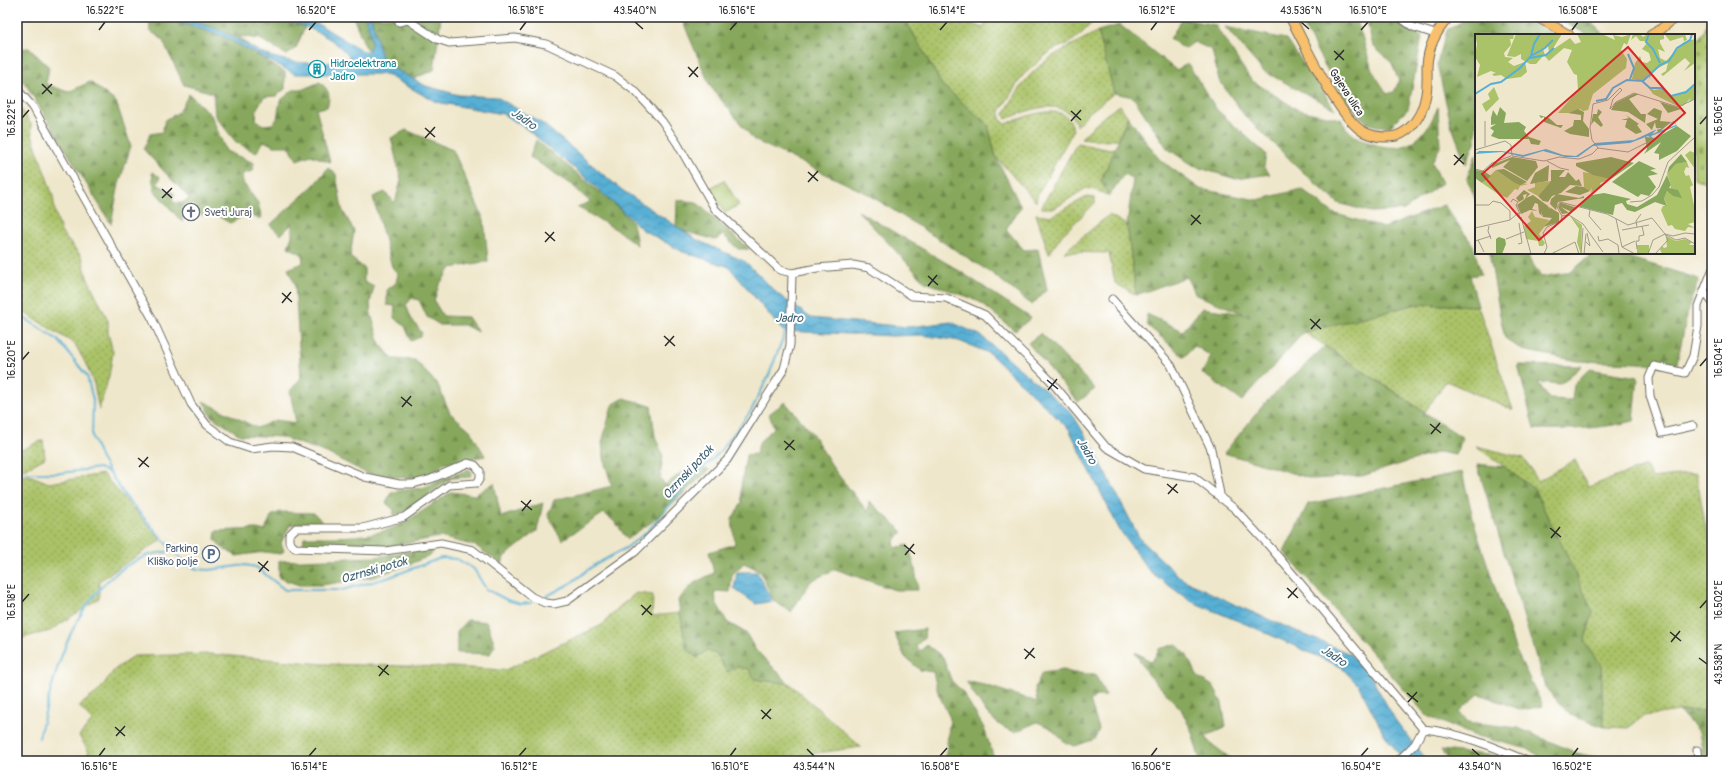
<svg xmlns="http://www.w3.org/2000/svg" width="1729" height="778" font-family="Pangolin,sans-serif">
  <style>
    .grass { fill: url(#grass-dots); stroke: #6a764a }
    .forest { fill: url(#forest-firs); stroke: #596a44 }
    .cemetery { fill: url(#cemetery-stones); stroke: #6a764a }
    .garden { fill: #aac268; stroke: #6a764a }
    .water { fill: url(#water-waves); stroke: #416d80 }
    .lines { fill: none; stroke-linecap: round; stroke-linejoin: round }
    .stream { stroke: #57afd4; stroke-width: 2 }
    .minor-casing { stroke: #706d63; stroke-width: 9 }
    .major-casing { stroke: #706d63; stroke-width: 11 }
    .minor { stroke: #fff; stroke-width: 7 }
    .major { stroke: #f8bf6c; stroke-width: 9 }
    .ticks { fill: none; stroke: #2b2b2b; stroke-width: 1.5 }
    .labels { text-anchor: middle; stroke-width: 4; stroke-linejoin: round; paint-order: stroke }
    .culture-label { font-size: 11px; fill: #0d838f; stroke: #fff; text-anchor: start }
    .street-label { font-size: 11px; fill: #2b2b2b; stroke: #fff }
    .worship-label { font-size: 11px; fill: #5b616d; stroke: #fff; text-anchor: start }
    .service-label { font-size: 11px; fill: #4e5e75; stroke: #fff; text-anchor: end }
    .water-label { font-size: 12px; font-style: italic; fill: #3d606f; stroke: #fff }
    .inset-river { fill: none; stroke: #57afd4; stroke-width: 2 }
    .inset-road { fill: none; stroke: #a19c8b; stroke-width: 1 }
    .view { fill: #d62828; fill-opacity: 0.15; stroke: #d62828; stroke-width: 2 }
    .inset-edge { fill: none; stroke: #2b2b2b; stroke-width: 2 }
    .neatline { fill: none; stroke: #2b2b2b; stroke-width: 1.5 }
    .ticks-label { font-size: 10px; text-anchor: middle; fill: #2b2b2b }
  </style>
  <defs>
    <pattern id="grass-dots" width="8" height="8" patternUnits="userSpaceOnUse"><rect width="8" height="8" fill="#aac268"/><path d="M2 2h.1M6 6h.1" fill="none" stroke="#8b9e56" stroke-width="1.8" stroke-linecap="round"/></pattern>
    <pattern id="forest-firs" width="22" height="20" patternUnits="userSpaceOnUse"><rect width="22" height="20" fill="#87a85c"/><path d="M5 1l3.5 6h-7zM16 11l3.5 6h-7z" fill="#6f894c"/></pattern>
    <pattern id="cemetery-stones" width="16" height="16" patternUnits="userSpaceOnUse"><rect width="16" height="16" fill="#aac268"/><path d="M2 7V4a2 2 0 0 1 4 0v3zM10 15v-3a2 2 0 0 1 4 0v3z" fill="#8b9e56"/></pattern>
    <pattern id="water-waves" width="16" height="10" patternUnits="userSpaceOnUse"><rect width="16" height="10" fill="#57afd4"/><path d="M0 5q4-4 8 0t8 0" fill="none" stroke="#488fac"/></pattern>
  </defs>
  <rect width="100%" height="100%" fill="#fff"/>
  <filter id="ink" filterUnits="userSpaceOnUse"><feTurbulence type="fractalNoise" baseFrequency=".025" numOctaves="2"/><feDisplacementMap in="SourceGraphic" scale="8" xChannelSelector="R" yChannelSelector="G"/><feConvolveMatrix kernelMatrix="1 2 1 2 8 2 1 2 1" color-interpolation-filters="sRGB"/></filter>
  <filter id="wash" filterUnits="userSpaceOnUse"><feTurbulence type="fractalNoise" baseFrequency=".012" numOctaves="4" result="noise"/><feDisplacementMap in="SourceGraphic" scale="16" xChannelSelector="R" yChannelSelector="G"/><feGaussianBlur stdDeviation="0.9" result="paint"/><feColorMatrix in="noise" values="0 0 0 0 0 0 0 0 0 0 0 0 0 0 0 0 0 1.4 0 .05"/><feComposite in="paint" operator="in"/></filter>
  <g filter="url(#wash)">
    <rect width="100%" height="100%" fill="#efe7cb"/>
    <path class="grass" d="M904,17H953L983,28L989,17H1097L1083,32L1070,43L1052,50L1023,75L1000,111V119L1006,124C1025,116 1071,98 1073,131L1037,196L1036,202L996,157L988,125L942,85Z
      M1098,31L1114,93L1086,115L1077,126C1065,94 1030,110 1006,119L1004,114C1013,99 1021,85 1032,73C1050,54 1076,44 1098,31Z
      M17,103L31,124L32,135L53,196L55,211L61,232L82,257L87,277L108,320V333L113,352L109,376L99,410L94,384L87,366L75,344L25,313L17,262Z
      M1120,105L1128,117L1118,139L1107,141L1081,138L1104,116Z
      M1077,143L1105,149L1115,148L1101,181L1109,196L1098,191L1086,188L1055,208H1041Z
      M1087,197L1095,198V203L1062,235L1049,254L1036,214L1051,216Z
      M1109,215L1127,225L1136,295L1115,283L1109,253L1064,252Z
      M1417,304L1478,306L1513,410L1446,381L1425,412L1304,332Z
      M43,440L45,458L17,473V452Z
      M1476,446L1524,458L1538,481L1575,460L1588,487L1646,466L1651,478L1696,473L1707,534L1712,537V711H1679L1644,716L1628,728L1604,727L1601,664L1584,642L1593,613L1534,489Z
      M103,474L161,540L99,581V598L50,631L17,639V477L29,475L49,483Z
      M636,593L653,595L652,616L680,613L683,630L697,658L707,650L717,655L727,672L737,667L750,669L754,679L790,684L861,747L759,761H83L89,752L79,736L92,721L79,706L99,691L114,670L134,656L209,654L324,664L453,667L505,670L602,625L619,607Z"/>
    <path class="forest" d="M152,17H250L264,21L279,20L305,27L296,48L287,55L260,39L239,36L263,59L285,72V89L276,96L264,97L257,108L256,120L263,125L272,124L277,119L280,101L293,90H301L320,82C329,90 331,95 327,107L316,109L330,162L311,155L297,160L289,146H274L264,141L256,153L236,142L215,116L213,93L184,85L162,39L150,31L149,19Z
      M353,17H441L434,70L413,79L368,53Z
      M681,17H904L942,85L988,125L996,157L1021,207L1006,229L1024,250L1038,249L1047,289L1032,305L993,274L868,194L754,140L710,86Z
      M1299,17H1356L1372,70L1387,94L1394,92L1399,81L1392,63L1373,46L1366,17H1387L1422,37L1408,109L1391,126C1385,126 1375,127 1370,124C1345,111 1314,44 1299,17Z
      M1470,17H1516L1556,35H1476V140L1466,164L1451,124L1437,64L1447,30Z
      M1553,17H1586L1603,33L1589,35Z
      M1182,19L1215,25L1251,80L1298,110L1341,119C1347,132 1357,139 1371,143C1406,156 1425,139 1438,107L1440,147L1432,162L1442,183L1404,210L1371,212L1338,203L1304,173L1245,116L1219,80L1212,50L1194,42L1185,49L1170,39Z
      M1120,25L1176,70L1188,64L1217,110L1266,154L1264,167L1270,174L1236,179L1193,166L1167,148L1133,97L1114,93L1098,31Z
      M1225,27L1286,39L1335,109L1263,71Z
      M29,48L49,67L46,84L68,92L90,82L116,102L131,146L119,184L111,224L25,83L17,78V49Z
      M189,94L211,115L226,151L254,163L253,171L242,174L241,180L258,203L262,219L246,215L230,223L216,215H201L193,204L186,208L182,222L154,190L152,172L160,177L157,184L175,194L172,197L174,203H181L190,199L144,150L150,134L162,132L165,120L179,112Z
      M1128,117L1159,159L1200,189L1257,200L1302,189L1333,213L1384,228L1444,205L1473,245L1481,274L1470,276L1478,306L1417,304L1304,332L1242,401L1202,373L1211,356L1195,346L1184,357L1147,325V314L1183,331L1202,308L1245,314L1196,295L1186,277L1136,295L1127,225L1133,179L1124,174L1109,196L1101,181Z
      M406,130L453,150L484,220L488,261L451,268L439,285L434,301L443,316L468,317L478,332L464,325H440L427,317L419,300L412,298L406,305L411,318L422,333L420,337L411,341L405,326L394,318L395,306L387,305V290L396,283L398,274L392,267L373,197L385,192L395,203L401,180L391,138Z
      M536,140L614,204L633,223L637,245L617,230L577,207L590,202L571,184L530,157Z
      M1476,155V201L1467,178Z
      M328,168L336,174L342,209L354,231L350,257L364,268V282L374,287L370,303L371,314L380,344L393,359L415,360L438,385L450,413L470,430L485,456L443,464L433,473L416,479L368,474L327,453L281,437L240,435L212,417L203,401L257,428L276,420L296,423L290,391L301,378L295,284L288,269L303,263L302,254L288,247L292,236V224L281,235L270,225L314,185Z
      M677,200L696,202L749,249H738L723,235L716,240L676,229Z
      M858,211L955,268L1031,318L1015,331L977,300L925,282Z
      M1489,253H1526L1541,277L1571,272L1593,253H1614L1699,279L1689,306L1676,368L1639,363L1578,361L1522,350L1505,338C1498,310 1495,282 1489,253Z
      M1041,333L1095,389L1078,402L1028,343Z
      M1325,346L1463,438L1455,455L1439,452L1362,476L1312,479L1224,453L1265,403Z
      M1518,365L1582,366L1560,384L1538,382L1549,399L1572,400L1574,384L1589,369L1638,377L1634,421C1600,429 1568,430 1534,429Z
      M624,398L651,406L655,436L663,456L660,477L665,485L695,463L709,470L653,521L627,539L616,523L604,513L562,540L548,515L554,500L612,486L605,464L602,443L612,405Z
      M785,402L812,433L836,472L868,512L869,501L903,532L894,541L895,548L908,545L915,568L918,590H895L835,569L811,581L791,612L774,601L760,571L744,563L732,575L730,592L715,591L716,602L727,622L746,633L755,649L790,684L754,679L749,669L737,667L727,672L717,655L707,650L697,658L686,648L678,600L694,583L714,573L709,552L735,544L732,519L742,503L741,488L746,455L756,454L760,441L774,428L769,414Z
      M1477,464L1504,467L1534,489L1565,551L1593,613L1584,642L1601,664L1604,727L1570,715L1545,687Z
      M469,469L472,472L470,477L452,478L445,482L412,508L393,516L394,510L386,503L391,492L422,488Z
      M1462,472L1476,530L1516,651L1543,706L1522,710L1479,694L1459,711L1468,722L1518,728L1577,753L1612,761H1547L1528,749L1473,735L1427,716L1284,552L1308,504Z
      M494,483L501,517L543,503L537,531L504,557L502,565L476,546L440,537L384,547L303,545L304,537C330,537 362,538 387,530C406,524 434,503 451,492L475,495Z
      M280,512L314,513L325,525L299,524L290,525L281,543L284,551L281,554L264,552L236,556L221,547L215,539L216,531L257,529L265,531L271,516Z
      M436,547L430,556L375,577L321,585H299L279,578V561L376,557Z
      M467,620L487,622L495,645L490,654L457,653V631Z
      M925,629L924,638L916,646L920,651L927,645L943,657L951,680L962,691L984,728L995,761H945L950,718L938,693L933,672L920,670L905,657L894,633Z
      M1176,644L1186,654L1198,677L1213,686L1222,703L1226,727L1206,736L1209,742L1234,761H1200L1192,732L1181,709L1146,672L1135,652L1152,662L1159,649Z
      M1063,670L1073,673L1095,674L1106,696H1096L1090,701L1099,729L1095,739L1075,746L1066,743L1049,727L1037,722L1015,732C990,725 979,702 966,681L988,686L1037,702L1035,687L1042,673Z
      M1679,711H1712V761H1704L1699,732Z
      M1441,750L1505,757L1511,761H1448Z"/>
    <path class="cemetery" d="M1707,17H1712V183L1694,179V46L1705,30Z"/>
    <path class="garden" d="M724,180L739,205L725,213L710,188Z"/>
    <path class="water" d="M150,17C174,17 199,21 221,31C238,39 255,51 273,57C296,65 327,64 351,60C338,37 302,25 278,17H302L315,22L366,53C376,44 369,28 365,17H371L381,55L389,66L426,86L459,95L497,97L543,124L622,190L697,240L746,262L779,295L811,318L908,327L951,322L980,335L1071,412L1093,448L1140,539L1182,579L1240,607L1350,654L1368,672L1396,721L1427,761H1404L1384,734L1359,686L1341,667L1255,628L1190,601L1149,571L1119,529L1069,429L989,353L959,341L922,335L892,336L783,331L729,267L683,252L643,230L586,178L524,127L503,114L436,102L385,74H295L220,35L184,24Z
      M737,572H757L772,601L756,604L734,589Z"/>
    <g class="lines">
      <path class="stream" d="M17,291L20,315L58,340L87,376L93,400L92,436L100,457L109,472
        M17,473H61L99,468L110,473L125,496L173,551L186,563L197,569L209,570L245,565L256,567L285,590H342L387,578L441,558L457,559L474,569L486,589L507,600L521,604L531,603
        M547,596L571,583L593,566L626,548L648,531L693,477L718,454L751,411L769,375L784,335L788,331
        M39,738C55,669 74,584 148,555C155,553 165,552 172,551"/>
    </g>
  </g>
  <g filter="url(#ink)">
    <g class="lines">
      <defs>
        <path id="minor" d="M1399,17L1413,27L1435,34
          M399,22L408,20L437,39L449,43L515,38L546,44L615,76L637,93L662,121L677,143L715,209L780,270L792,273
          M17,89L33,107L152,318L191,404L207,425L230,442L251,449L273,446L292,447L365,477L399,484H413L431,479L468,463L475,465L480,471V478L477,483L449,485L404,517L363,528H296L289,535V542L295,548L385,551L441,543L473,550L532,597L545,603L554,604L567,601L635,552L727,460L784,369L790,345L792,273L817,268L853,265L869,268L912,296L946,298L985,315L1050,380L1106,447L1144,469L1194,477L1235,509L1270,547L1423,729L1415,744L1398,761
          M1712,271L1704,291L1712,302
          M1112,299L1171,365L1211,449L1221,499
          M1693,426L1662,433L1650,396L1649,378L1654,366L1685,373L1693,356L1698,326V306L1704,291
          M1423,729C1458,732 1494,747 1527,761
          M1697,750L1698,761"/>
        <path id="major" d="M1290,17C1305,44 1339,119 1364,132C1374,137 1385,138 1396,136C1412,131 1422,114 1425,99C1428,88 1427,77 1427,66C1428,46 1436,31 1449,17
          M1537,17L1569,35
          M1651,35L1660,30L1675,17"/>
      </defs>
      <use href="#minor" class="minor-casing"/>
      <use href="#major" class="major-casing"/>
      <use href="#minor" class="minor"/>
      <use href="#major" class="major"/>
    </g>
  </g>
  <path class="ticks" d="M635,22L643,29M1301,22L1309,29M99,30L105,22M309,30L316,22M520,30L526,22M730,30L737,22M940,30L947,22M1151,30L1157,22M1361,30L1368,22M1572,30L1578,22M1334,51L1344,60M1335,60L1344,50M688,67L698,77M689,77L698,67M42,84L52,94M42,94L52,84M1071,111L1081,120M22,118L29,110M1071,121L1081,110M1700,124L1707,116M425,128L435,137M425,138L435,127M1454,155L1464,164M1454,165L1464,154M808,172L818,181M808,182L818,171M162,189L172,198M162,198L172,188M1191,215L1201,224M1191,225L1200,215M545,232L555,241M545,242L554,232M928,276L938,285M928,286L937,275M282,293L292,302M282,303L291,292M1310,319L1321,329M1311,329L1320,319M664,336L675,346M665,346L674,336M22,360L29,352M1700,366L1707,358M1047,380L1058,389M1048,390L1057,379M401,397L412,406M402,407L411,396M1430,424L1441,433M1431,434L1440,423M784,441L795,450M785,450L794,440M138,458L149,467M139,467L148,457M1167,484L1178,493M1168,494L1177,484M521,501L532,510M522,511L531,500M1550,528L1561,537M1551,538L1560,527M904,545L915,554M905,555L914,544M258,562L269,571M259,572L268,561M1287,588L1298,598M1288,598L1297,588M22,602L29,594M641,605L652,615M1700,608L1707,600M642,615L651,605M1670,632L1681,641M1671,642L1680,631M1024,649L1035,658M1699,658L1707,664M1025,659L1034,648M378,666L389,675M379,676L388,665M1407,693L1418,702M1408,702L1417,692M761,710L771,719M762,719L771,709M115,727L125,736M116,736L125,726M807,749L814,756M1472,749L1480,756M99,756L105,748M309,756L316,748M519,756L526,748M730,756L736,748M940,756L947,748M1151,756L1157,748M1361,756L1368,748M1572,756L1578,748"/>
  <defs>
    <symbol id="building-ring" viewBox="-11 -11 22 22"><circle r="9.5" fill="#fff" stroke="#0f9aa8" stroke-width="1.5"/><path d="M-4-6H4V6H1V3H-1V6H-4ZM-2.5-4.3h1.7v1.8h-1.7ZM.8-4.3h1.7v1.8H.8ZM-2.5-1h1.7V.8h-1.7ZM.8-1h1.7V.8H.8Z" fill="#0f9aa8"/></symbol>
    <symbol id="church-ring" viewBox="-11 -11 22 22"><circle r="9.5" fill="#fff" stroke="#6b7280" stroke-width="1.5"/><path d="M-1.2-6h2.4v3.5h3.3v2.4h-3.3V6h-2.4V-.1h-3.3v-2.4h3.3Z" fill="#6b7280"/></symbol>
    <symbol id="parking-ring" viewBox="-11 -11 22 22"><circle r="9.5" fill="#fff" stroke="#5c6f8a" stroke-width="1.5"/><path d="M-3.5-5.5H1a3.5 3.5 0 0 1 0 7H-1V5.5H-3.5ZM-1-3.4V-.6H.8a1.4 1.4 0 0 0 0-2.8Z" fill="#5c6f8a"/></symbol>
  </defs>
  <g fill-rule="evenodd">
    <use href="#building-ring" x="307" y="59" width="20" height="20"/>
    <use href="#church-ring" x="181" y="202" width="20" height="20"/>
    <use href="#parking-ring" x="201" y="544" width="20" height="20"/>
  </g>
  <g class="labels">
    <g class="culture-label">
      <text x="330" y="67">Hidroelektrana<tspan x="330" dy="13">Jadro</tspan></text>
    </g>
    <g class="street-label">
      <text transform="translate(1347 92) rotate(57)" y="4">Gajeva ulica</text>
    </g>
    <g class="worship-label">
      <text x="204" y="216">Sveti Juraj</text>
    </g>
    <g class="service-label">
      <text x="198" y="552">Parking<tspan x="198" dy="13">Kliško polje</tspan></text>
    </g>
    <g class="water-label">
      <text transform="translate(524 119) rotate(35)" y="4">Jadro</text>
      <text x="789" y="322">Jadro</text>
      <text transform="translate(1087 451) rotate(60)" y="4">Jadro</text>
      <text transform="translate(688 472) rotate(-47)" y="4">Ozrnski potok</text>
      <text transform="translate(374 570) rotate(-16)" y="4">Ozrnski potok</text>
      <text transform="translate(1334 656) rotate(33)" y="4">Jadro</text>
    </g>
  </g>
  <g transform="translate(1475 34)">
    <rect width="220" height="220" fill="#efe7cb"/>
    <path d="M0,0H39L38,5H35L36,11L29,19L30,23L38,24L33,28L39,32L50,28L52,38L46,43L32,45L26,41L19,42L17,40L21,39L16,37L2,43L5,31L0,23L2,10ZM41,0H87L77,16L74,18L73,12L68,15L70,21L95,4L100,10L106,8L102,0H127L140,6L138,1L147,3L156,0L152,11L149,9L146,16L152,25L151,34L118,60L113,76L108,77L105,75L93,79H83L103,56L102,41L99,40L92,28L97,16L89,14L74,27L69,21L61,30H55L46,25V20L40,23L32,22ZM158,0H165L168,3L172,0H189V5L185,6V9L190,18L183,15L185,24L191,27L209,8L220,5V29L209,37L215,29L210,24L188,42L186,40L191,37L193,29L179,36L174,45V40L167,47L157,45L160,29L165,22L167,28L172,29L176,26L174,19L167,15L172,9L169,7H165L161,2L156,6ZM210,0L212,6L209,7L208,3L195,7L190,1ZM220,51V64L213,69L216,64L208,72H202L178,60L172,52L179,56L185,55L196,62L212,57ZM19,53L24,65L11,78L7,70L15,65L13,60ZM215,117L220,119V135L210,121ZM212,128L214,134L211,133L209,138L211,142L214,141L218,151L215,153L220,176V188L213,190L220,194L213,193L210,197L200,195L197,191L193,192L186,176L188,172L192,171L189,165L192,157L195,158L196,151L192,140L201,130ZM21,136L38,148L53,150L45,152L43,156L40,155L32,164L23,160L7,149ZM108,138L125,141L136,145L125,149L126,152L116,159L117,154L115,157L109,153ZM76,147L63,162L52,156L60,153V149ZM95,182L107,191L106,220L102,208L104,195ZM191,202L201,207L210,205L217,208L214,211H220V220H187L185,215L187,212L189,214L192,213Z" fill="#aac268"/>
    <path d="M158,60H164L154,65L166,80H171L170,89L153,78L136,76L140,69ZM185,68L205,74L206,75L193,79ZM25,73L31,79L29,89L44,88L51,93L49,97L54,103L66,107L64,111L56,110L54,105H24L16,102L19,97L15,94L21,90L16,91V84L18,76L22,82ZM179,74L187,77L185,87L196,88L183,99L182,96L187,94H181L180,88L177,96L171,90L183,85L172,80ZM103,75L109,78L108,87L114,95V103L95,100L89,97L98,92L99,86H106V81L93,79ZM123,75L127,78L123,83L128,91L126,93L119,87L116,91L118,80H122ZM64,81L74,84L82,91H88L86,94L69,88V83L66,84ZM151,81L164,90L162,91L167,98L161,100L150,93L152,86H146L154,84ZM202,92L216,102L202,117L184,126V120L179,119L186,108L169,120L172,115L170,103L181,104ZM206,120L212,128L201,130L192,140L194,133ZM37,123L61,127L63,133L52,147L28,133L35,126L17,134L16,131ZM136,123L159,129L136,145L118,141L101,132V129ZM164,127L181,135L175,136L183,140L173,142L181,153L174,162L166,160L163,163L137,148ZM74,131L73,147L55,150L60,139ZM29,135L45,144L52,148L45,151L38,148L21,136ZM0,136L9,137L16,142L7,149L0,144ZM76,136H90L84,143H90L93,138L101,147L104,145L107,152L95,151L86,159L77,162L73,168L68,167L63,162L76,147ZM192,141L196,151L194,154L203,156L207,164L198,162L192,157L189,165L192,172L180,168L160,178L152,176L147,169L140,171L138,181L102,172L117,161L129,159L156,165L151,167L152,170L162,173L182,161ZM101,152L109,153L115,157L105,161L90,158ZM49,156L55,160L51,164L58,161L73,172L75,176L74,173L84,179V188L68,193L77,184L68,183L66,177L67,182L64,179L63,170L60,169L57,175L63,177L55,176L46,180L42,171L50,165L52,160L48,161L49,165L44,168L41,164ZM82,160L104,164L109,162V164L83,168L81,176L75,170L76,165ZM85,169H87L102,174L97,178L86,173L94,179L87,180L83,173ZM24,203L30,205L31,210L27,220H21V205Z" fill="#87a85c"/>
    <path d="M57,177L60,183L74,186L64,200L70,209L68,212H64L63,207L51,205L49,192L56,187L53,183Z" fill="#aac268"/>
    <path d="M162,211H174V219H162Z" fill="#aac268"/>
    <path d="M199,87L202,92L176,102L179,106L173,102L155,109L118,112L103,123H90L68,117L48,123L27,118L0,120L4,117H27L48,121L71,115L88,121L101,122L120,109L159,106ZM199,88L201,91L177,100L183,94Z" fill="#57afd4" fill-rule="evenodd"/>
    <path class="inset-river" d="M174,0L171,8L178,15L185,29M153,20L159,34L155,45M56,22L70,14L78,6M55,24L71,21L79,14M167,47L175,54H186L196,62L211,58L220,50M0,60L16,50L26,48L45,34L56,22L59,10L65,0M121,67L131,65L138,54L152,46L168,47L185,31L194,27L202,14L215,6L217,0"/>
    <path class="inset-road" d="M10,112V87M123,114L153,118L175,107M0,116L30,107L36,111L37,122L69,127L84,123L104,125L117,120L123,114L117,106L115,94L118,70L133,66L145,54L147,56L138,65L135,75L141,68L159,59L203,73L220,65M72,127L85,134L94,136M0,135L8,137L17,129L36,122M36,168L38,165L43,168L41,171L45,180M155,168L167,167L177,161L184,153L193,128L220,103M1,171H14L18,167L26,169L35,177V186M115,176L114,182L126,196M87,182L94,181L108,190L128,218M46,183L56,220M141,185L147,213L160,220M14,192L13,197L16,205M162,193L161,187L166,180M0,194L35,186L43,179L47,187M147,196L174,191M191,201L201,206L210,204L220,210M123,202L124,207L133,205L143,211L144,220M31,205L49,198M3,206L9,218M0,207L16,202M111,208L115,212L112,199M43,210L47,209L44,189M147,213L160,207M162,215L161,207H164V202L169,201L167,192M69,220L72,213L68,199L72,193L86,187L87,182L82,173L85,168L132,180L153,191L177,184L190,200L198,202L210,199L220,200M76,220L100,208L104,220M106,220L108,194M109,220L111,200M173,220L178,206L190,200M180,220L193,206L190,200"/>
    <path class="view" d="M153,13L210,79L64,206L7,140Z"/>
    <rect width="220" height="220" class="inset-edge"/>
  </g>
  <rect width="1729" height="778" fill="none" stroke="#fff" stroke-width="44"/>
  <rect x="22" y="22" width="1685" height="734" class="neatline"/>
  <g class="ticks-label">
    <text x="105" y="14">16.522°E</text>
    <text x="316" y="14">16.520°E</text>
    <text x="526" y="14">16.518°E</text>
    <text x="635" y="14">43.540°N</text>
    <text x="737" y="14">16.516°E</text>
    <text x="947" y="14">16.514°E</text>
    <text x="1157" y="14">16.512°E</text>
    <text x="1301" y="14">43.536°N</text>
    <text x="1368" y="14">16.510°E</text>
    <text x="1578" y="14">16.508°E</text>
    <text transform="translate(1718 116) rotate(-90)" y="4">16.506°E</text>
    <text transform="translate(11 118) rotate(-90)" y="4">16.522°E</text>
    <text transform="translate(1718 358) rotate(-90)" y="4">16.504°E</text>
    <text transform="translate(11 360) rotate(-90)" y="4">16.520°E</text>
    <text transform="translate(1718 600) rotate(-90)" y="4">16.502°E</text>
    <text transform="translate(11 602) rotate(-90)" y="4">16.518°E</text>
    <text transform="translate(1718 664) rotate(-90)" y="4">43.538°N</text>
    <text x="99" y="770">16.516°E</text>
    <text x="309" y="770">16.514°E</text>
    <text x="519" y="770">16.512°E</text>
    <text x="730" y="770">16.510°E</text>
    <text x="814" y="770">43.544°N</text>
    <text x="940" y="770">16.508°E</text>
    <text x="1151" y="770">16.506°E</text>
    <text x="1361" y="770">16.504°E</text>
    <text x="1480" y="770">43.540°N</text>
    <text x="1572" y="770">16.502°E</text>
  </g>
</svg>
